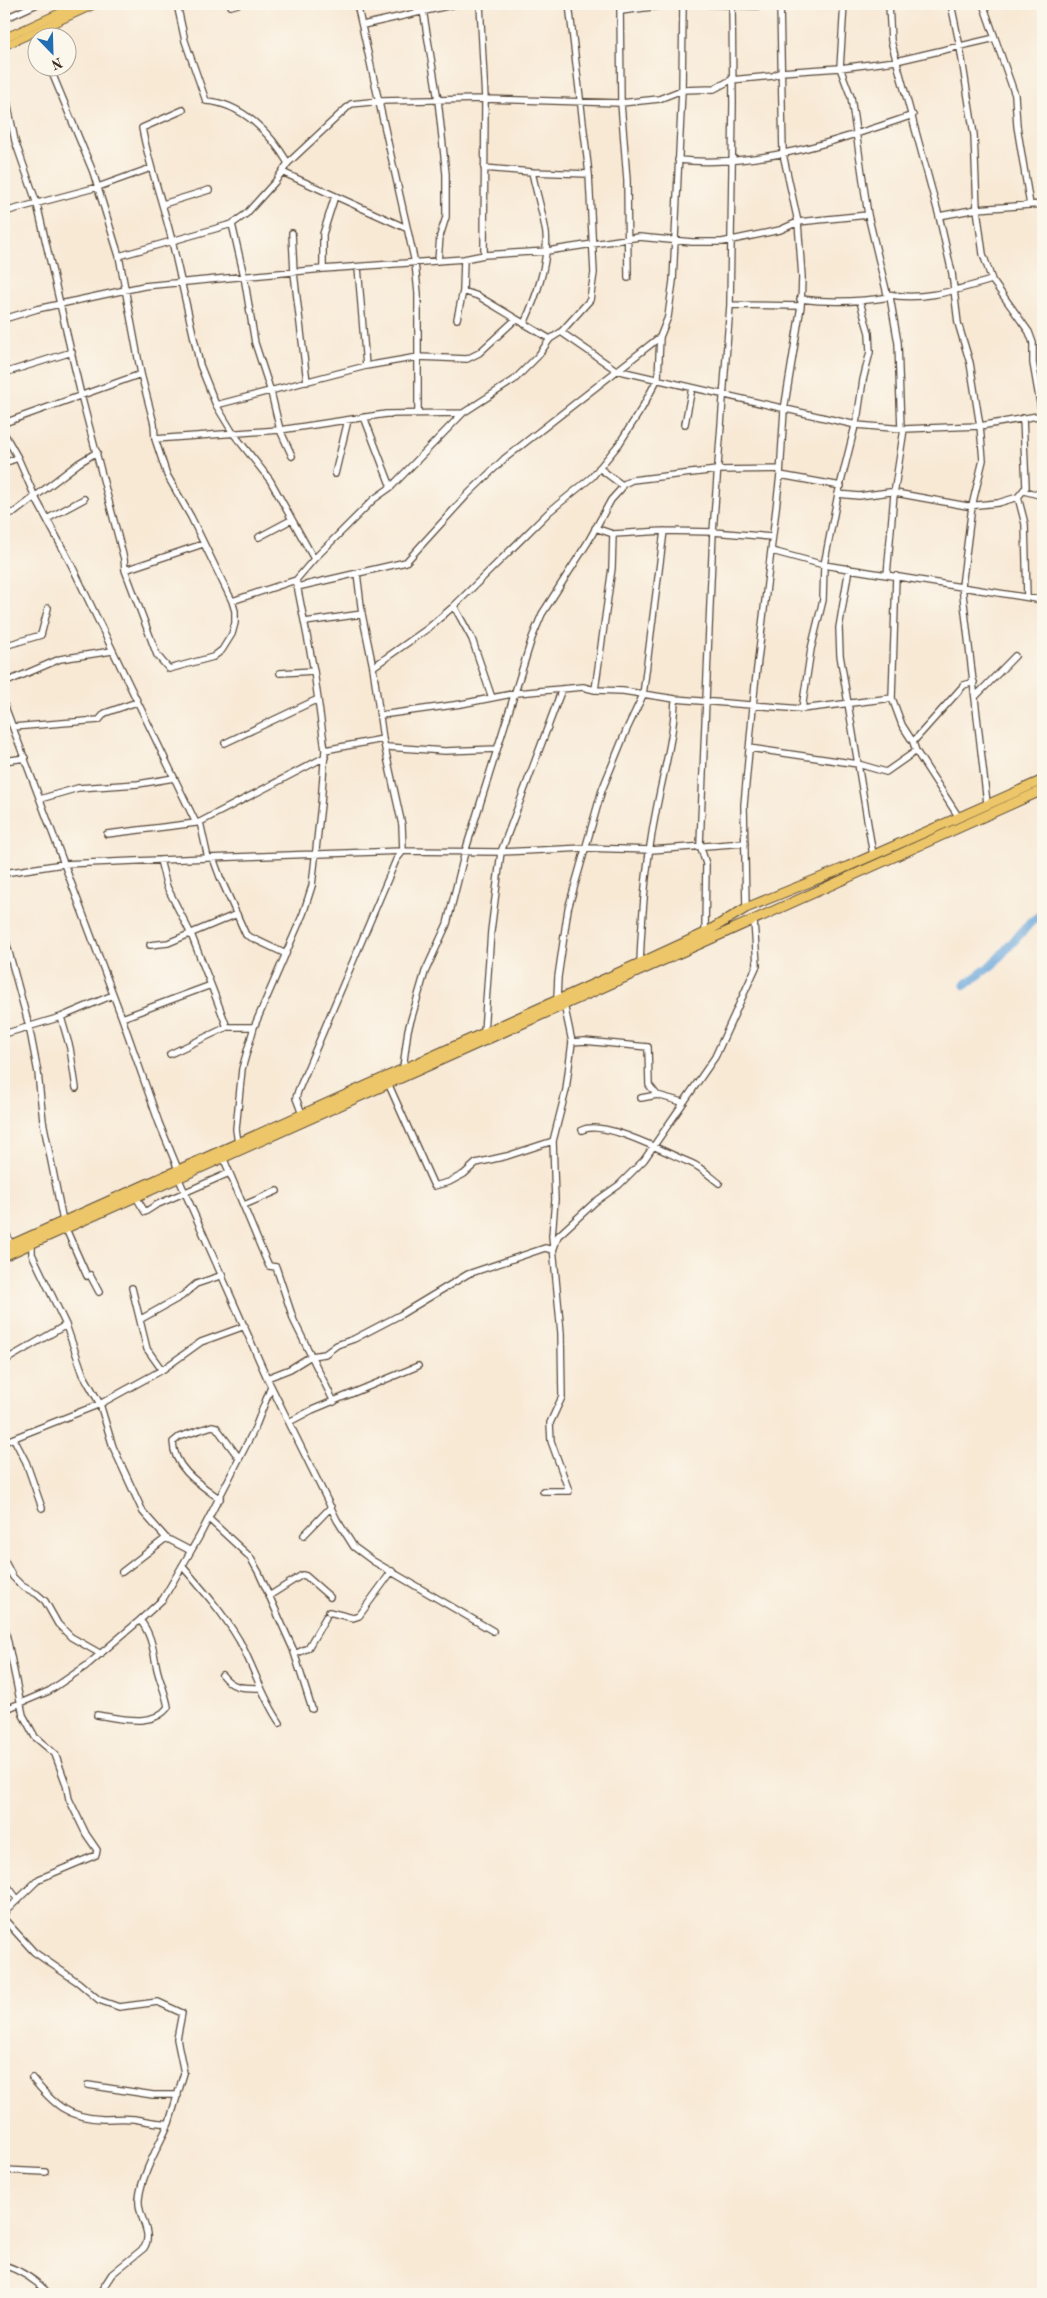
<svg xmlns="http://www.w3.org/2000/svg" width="1047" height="2298" font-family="'Old Standard TT',serif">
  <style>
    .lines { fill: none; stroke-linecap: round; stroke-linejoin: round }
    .river { stroke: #69a6da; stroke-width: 9 }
    .minor-casing { stroke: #574739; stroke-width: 8 }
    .major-casing { stroke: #574739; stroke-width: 9 }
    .highway-casing { stroke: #574739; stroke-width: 11 }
    .minor { stroke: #fff; stroke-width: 5.5 }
    .major { stroke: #ecc669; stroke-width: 7 }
    .highway { stroke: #ecc669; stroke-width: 9 }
  </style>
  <rect width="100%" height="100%" fill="#fbf7ec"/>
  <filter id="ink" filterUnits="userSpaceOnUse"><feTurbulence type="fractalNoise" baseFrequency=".02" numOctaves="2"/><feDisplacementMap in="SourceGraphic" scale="10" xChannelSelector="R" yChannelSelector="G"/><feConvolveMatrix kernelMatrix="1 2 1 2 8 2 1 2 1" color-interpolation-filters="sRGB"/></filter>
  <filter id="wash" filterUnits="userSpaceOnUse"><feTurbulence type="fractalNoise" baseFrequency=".0096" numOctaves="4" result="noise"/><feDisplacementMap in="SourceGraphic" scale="20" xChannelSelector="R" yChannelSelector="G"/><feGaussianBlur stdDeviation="1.12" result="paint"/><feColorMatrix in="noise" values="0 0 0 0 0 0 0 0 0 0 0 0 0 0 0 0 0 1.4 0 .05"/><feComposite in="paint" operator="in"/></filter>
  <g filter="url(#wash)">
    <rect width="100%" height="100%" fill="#f8e9d5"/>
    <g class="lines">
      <path class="river" d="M965,985L992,965L1031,922L1043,913"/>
    </g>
  </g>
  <g filter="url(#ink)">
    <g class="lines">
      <defs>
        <path id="minor" d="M177,4L185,41L206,101C242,103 271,134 288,163
          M357,4L415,263L418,293V413
          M422,4L438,100L446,174V217L440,236L438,261
          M480,4L485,99L484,255
          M620,4L621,103L627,180L628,278
          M705,4L756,6L765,4
          M844,4L840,68L851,97L868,215L887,294L890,297L898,343L901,429
          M889,4L891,41L939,216L952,273L958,323L970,363L980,426L983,460L972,506L962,586L987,803
          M951,4L960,47L974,135L977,209L983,254L992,280L1029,332L1033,343V363L1042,415
          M983,4L1015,95L1017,126L1030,205
          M231,6L238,4
          M621,11L674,4
          M4,19L37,4
          M363,25L456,4
          M50,68L93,172L119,256L141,374L154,424L155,439L167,475L191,517L232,601L296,580
          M4,86L15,141L37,204L81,395L124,559L125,570L203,544
          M678,160C759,168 838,141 913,115
          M484,168L532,172L589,174
          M282,172L406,228
          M163,204L209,190
          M4,212L98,187L151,168
          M939,216L977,209L1043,204
          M232,224L172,241L200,365L216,405L233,433L270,480L314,559
          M292,233L294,273L307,382
          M119,256L172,241C163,203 149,166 142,128L183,110
          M464,259L463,291L478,296L550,339
          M358,267L366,366
          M323,269V234L335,196
          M887,294C921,302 959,289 992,280
          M800,299C831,303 859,302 890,297
          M730,305L801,306
          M4,319L37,309L144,286L323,269L464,259L484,255L547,251L639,237L692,242H722L780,230L798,222L868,215
          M457,319L463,291
          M524,324C536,297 549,263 546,233C543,213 536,192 532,172
          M561,332L616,370L856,425L904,429L952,427L980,426L1043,415
          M4,373L72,352
          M216,405L366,366L418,357L467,359L479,353L516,319
          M364,417L391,487
          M4,423L141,374
          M685,424L692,388
          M4,433L18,458L35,497L71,564L196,823L200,822L208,858
          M155,439L280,430L386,414L463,413
          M292,456L280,430L271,392L255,343L244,276L232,224L246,214L275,182L288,163L351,104L380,101L485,99L621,103L659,99L682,90L714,89L731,80L773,76L781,72L840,68L896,61L995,38
          M4,463L18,458
          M599,468L622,485
          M335,474L348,420
          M780,475L841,486
          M1024,491L1043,496
          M838,494L859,496L890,492L967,506L998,503L1018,497L1026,487L1023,418
          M1018,497L1025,524L1027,597
          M4,515L15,512L79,463L97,452
          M47,519L84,499
          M595,528L613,534L664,531L713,532L772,537
          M259,537L291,520
          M772,551L824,565L1043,600
          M849,568L839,628L840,655L873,855
          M125,570L157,655L169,669L213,657L222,650L232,634L235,623V611L232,601
          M887,575L894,494L904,429
          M896,576L892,698L902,725L913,742L916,751L958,816
          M297,587L406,562L467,495L504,459L660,337
          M454,606L472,639L492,698
          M305,622L362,614
          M4,646L41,635L48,608
          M373,667L427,629L454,606L550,511L592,477L619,444L642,408L658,378L660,337L668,317L673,281L682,90L683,4
          M280,673L314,671
          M4,683L60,659L112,651
          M595,690L612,568L613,534
          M976,696L1015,656
          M4,704L122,1018L159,1123L178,1169
          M802,709L811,649L823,600L824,565L838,494L858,414L863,380L870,352L869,333L860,302
          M381,715L461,704L517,693L583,687L595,690L623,691L675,699L802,709L892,698
          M13,727L99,720L105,713L137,702
          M913,742L964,685L974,682
          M225,743L318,699
          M387,747L445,751L497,749
          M749,748L858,764L886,772L916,751
          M325,750L383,739
          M4,761L25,758
          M40,799L78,788L138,784L174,778
          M200,822L325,757
          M107,834L196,823
          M213,858L220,877L246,935L286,954
          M4,873L63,864L208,858L403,851L501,852L585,848L651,850L745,843
          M746,908L744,805L755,685L780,475L784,410L801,306L802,277L798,222L783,154L780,4
          M705,933L706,864L700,845L713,532L730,305L733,104L732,4
          M4,934L29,1026L38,1073L43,1121L63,1221
          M150,945L168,943L237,914
          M640,963C642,912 646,861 656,811C663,774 674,737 675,699
          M211,985L227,1027
          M557,999L558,977L568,909L602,790L626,731L643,695L664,531
          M61,1017L70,1048L76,1088
          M122,1018L211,985L191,934L167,887L160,860
          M484,1032L491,931L501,852L562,689
          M4,1034L61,1017L113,995
          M572,1042L584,1041L648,1047L649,1085L657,1095
          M170,1054L227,1027H254
          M403,1068L408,1030L425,972L447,924L465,852L532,638L542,614L588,542L611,500L621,489L622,485L632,480L717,470L780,469
          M388,1083L434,1186L449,1182L464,1174L476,1163L507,1156L553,1141
          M641,1098L657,1095L682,1102
          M302,1114L296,1098L298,1091L396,860L403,851L402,825L383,739L373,667L362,614L357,573
          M582,1130C604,1119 668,1154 691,1163C701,1167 711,1177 719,1183
          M238,1143L236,1129L242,1069L254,1027L303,914L312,886L321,804L325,750L314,671L296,580L314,559L374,499L391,487L463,413L514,380L538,356L550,339L561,332L590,300L594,273L589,174L569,4
          M223,1157L264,1255L269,1266L276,1267L294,1321L334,1402
          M178,1177L267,1378L290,1369L311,1356L325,1354L337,1345L354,1339L400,1315L468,1274L545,1248L553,1250
          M136,1197L145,1212L156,1205L229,1173
          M244,1205L277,1191
          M4,1228L11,1245
          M66,1229L87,1276
          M32,1244V1254L66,1325L83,1374L100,1404L113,1447L143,1512L166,1538L191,1551
          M554,1248L558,1236L595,1202L619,1185L644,1160L715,1057L757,965L754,921
          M90,1275L99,1292
          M132,1288L147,1349L162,1370
          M141,1319L182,1296L196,1284L223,1275
          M4,1361L66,1325
          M267,1378L337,1520L354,1547L373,1561L493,1631
          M289,1422L312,1410L418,1366
          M14,1439L26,1462L42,1508
          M4,1442L100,1404L162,1370L201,1342L245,1326
          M543,1491H569L551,1441L550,1423L562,1397L561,1333L552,1236L555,1200L553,1141L566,1090L572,1042L564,1004
          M220,1499C201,1485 174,1469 173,1442L179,1437L212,1426L216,1427L239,1458
          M209,1519L250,1557L259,1573L293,1649L312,1709
          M304,1535L331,1507
          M4,1560L13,1577L22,1586L37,1594L45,1601L58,1624L71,1637L101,1654
          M182,1566C203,1590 223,1613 239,1640C254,1667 262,1697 280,1723
          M122,1572L166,1538
          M269,1596L302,1575L306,1576L330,1597
          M329,1612L353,1618L359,1616L392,1571
          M4,1623L23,1715L35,1737L55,1754L66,1784L69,1799L86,1834L97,1850L96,1855L39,1879L4,1913
          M295,1654L308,1648L326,1617
          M222,1675C233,1689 243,1688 260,1688
          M4,1710L49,1691L86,1666L140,1620
          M97,1715C119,1718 153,1728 168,1707C166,1694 160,1682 157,1669C153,1650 152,1635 140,1620L163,1599L199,1537L255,1428L271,1387
          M4,1881L18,1900
          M4,1919L34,1952L79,1983L99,2000L119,2007L158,2002L182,2013L177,2039L184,2073L169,2123C156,2124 147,2121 134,2119C124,2118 113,2119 103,2119C68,2118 53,2104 32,2078
          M88,2085L153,2095H178
          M4,2170L45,2172
          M4,2265C22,2271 36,2280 49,2294
          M99,2294L112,2274L144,2248C154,2232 137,2217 139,2199C141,2176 159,2145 169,2123"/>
        <path id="major" d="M4,38L79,4
          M4,46L96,4"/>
        <path id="highway" d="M4,1248L640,963L705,933L746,908L842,869L1043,780
          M4,1256L1043,790"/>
      </defs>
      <use href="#minor" class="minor-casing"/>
      <use href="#major" class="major-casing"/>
      <use href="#highway" class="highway-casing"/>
      <use href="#minor" class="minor"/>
      <use href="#major" class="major"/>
      <use href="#highway" class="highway"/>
    </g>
  </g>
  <rect width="1047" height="2298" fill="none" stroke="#fbf7ec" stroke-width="20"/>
  <g transform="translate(52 52) rotate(157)"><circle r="24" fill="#fbf7ec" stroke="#aea59a"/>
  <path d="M0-4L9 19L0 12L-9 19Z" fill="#1f6fb2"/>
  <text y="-8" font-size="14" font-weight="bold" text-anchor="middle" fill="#3b2a1e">N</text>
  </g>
</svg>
